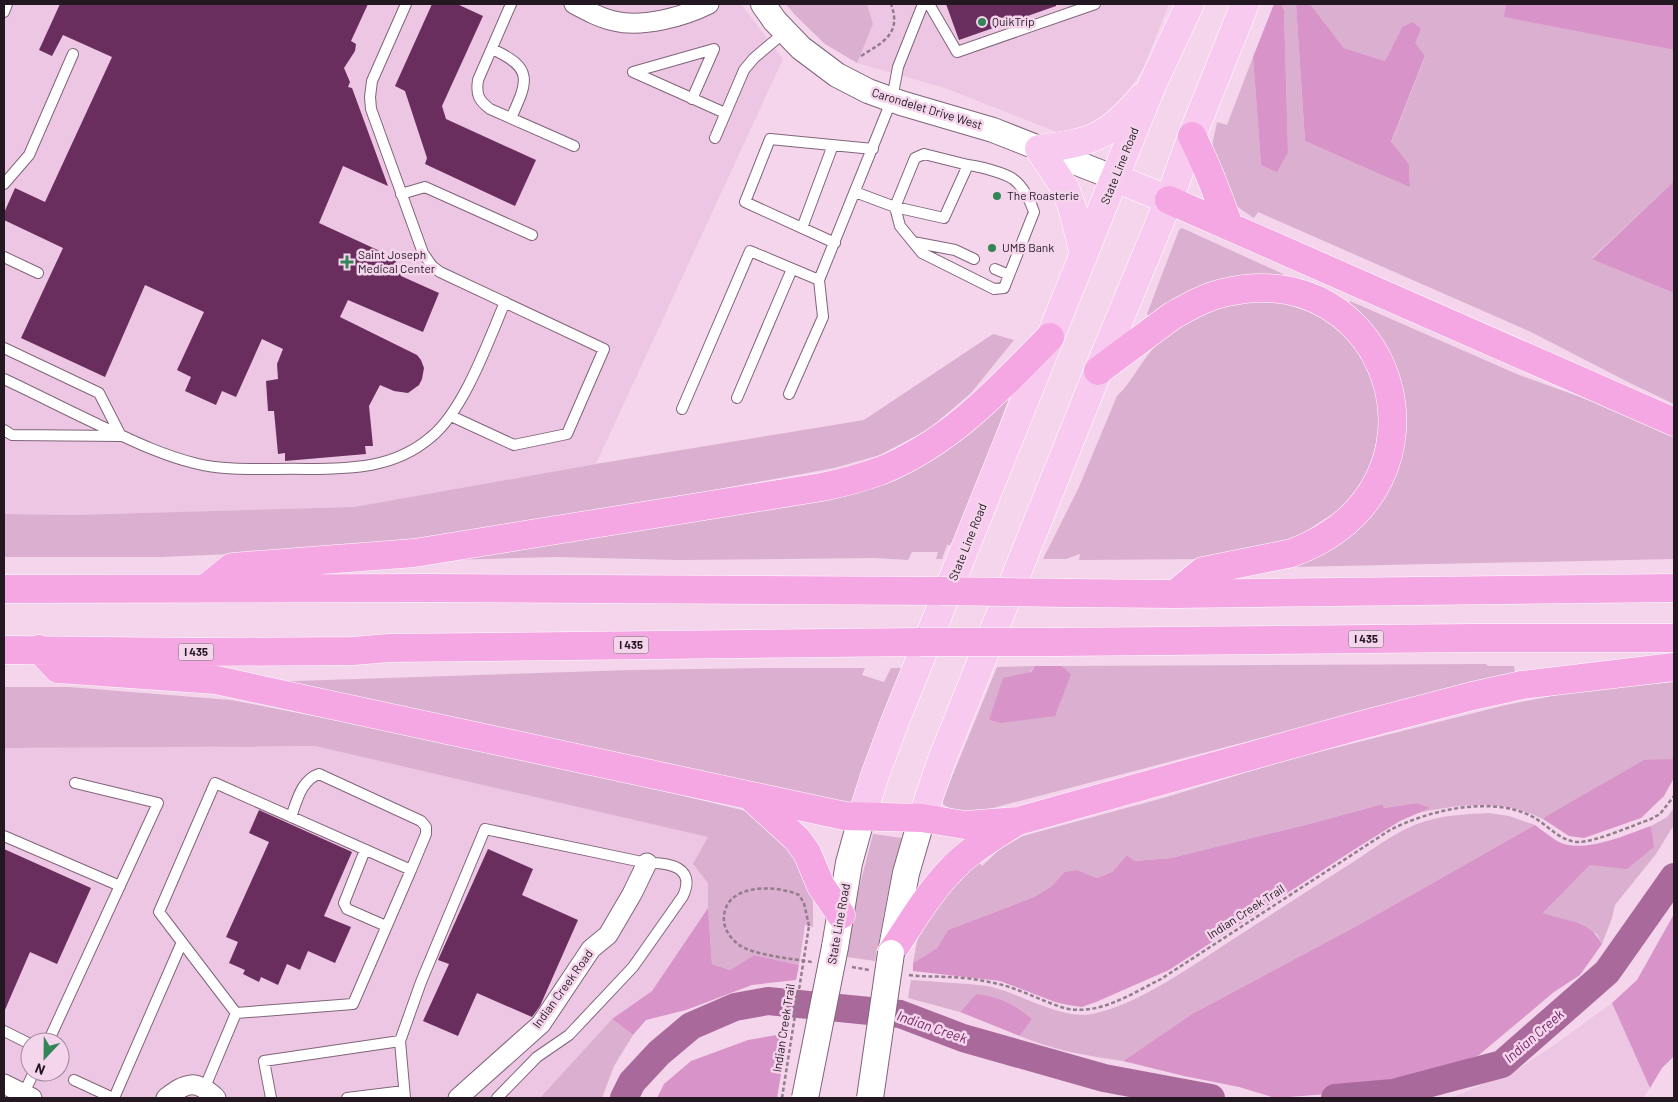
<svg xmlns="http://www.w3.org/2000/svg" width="1678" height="1102" font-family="Barlow,sans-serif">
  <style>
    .built { fill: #ecc6e2; fill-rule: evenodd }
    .green { fill: #daafcf }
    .forest { fill: #d894c8 }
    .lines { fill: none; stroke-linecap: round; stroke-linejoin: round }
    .stream { stroke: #815176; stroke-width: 4.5 }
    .river { stroke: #a9699b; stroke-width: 28 }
    .building { fill: #692d5e }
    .service-casing { stroke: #80657a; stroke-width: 12 }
    .minor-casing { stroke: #80657a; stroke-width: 21 }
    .tertiary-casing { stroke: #80657a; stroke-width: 26 }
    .secondary-casing { stroke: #80657a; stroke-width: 28 }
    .primary-casing { stroke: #fff; stroke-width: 29 }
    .motorway-casing { stroke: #fff; stroke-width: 29 }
    .path { stroke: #937d8d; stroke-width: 2.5; stroke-dasharray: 4 2.5; stroke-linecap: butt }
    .service { stroke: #fff; stroke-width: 10 }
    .minor { stroke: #fff; stroke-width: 19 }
    .tertiary { stroke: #fff; stroke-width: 24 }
    .secondary { stroke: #fff; stroke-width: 26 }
    .primary { stroke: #f9caef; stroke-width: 28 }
    .motorway { stroke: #f5a7e4; stroke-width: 28 }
    .secondary-bridge-casing { stroke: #80657a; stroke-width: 28; stroke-linecap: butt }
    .motorway-bridge-casing { stroke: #fff; stroke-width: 29; stroke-linecap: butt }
    .path-bridge { stroke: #937d8d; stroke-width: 2.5; stroke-dasharray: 4 2.5; stroke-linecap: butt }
    .secondary-bridge { stroke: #fff; stroke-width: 26 }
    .motorway-bridge { stroke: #f5a7e4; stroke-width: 28 }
    .poi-dot { fill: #338556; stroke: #f4d5ec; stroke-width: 2 }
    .labels { text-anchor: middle; stroke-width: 5; stroke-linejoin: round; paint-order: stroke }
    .shield { fill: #f4d5ec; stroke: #62515e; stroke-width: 1 }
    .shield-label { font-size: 11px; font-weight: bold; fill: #231821 }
    .poi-label { font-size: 12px; fill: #231821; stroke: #f4d5ec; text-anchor: start }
    .street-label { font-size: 12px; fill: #231821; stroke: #f4d5ec }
    .water-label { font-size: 14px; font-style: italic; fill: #732466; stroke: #f4d5ec }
  </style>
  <rect width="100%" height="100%" fill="#f4d5ec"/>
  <path class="built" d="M4,4H741L783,59L596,464L354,507L73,515L4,514Z
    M867,4H1169L1143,69L1120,104L1101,119L1077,130L1057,132L945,88L857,63L873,24Z
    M315,746L709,837L708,908L652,991L612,1019L540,1098H4V748ZM30,1042H60V1072H30Z
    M1612,1003L1650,1088L1643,1098H1451L1520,1068L1557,1043Z"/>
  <path class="green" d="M786,4H867L873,24L857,63L825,44L796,16Z
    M1281,4H1296L1305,141L1410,186L1409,164L1391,143L1425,57L1402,27L1385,61L1344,48L1310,4H1506L1505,17L1674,50V181L1592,258L1674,293V404L1630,383L1531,332L1258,212L1254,218L1242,210L1230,201L1211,157L1213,141L1217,122L1227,125L1253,57L1261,165L1288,152L1284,10Z
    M1182,228L1283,274L1279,281L1152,320L1147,314L1179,230Z
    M1269,299L1317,314L1337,327L1367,360L1382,412L1370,473L1348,504L1289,542L1210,559L1079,560L1080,554L1066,559H1043L1079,487L1117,396C1131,383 1139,365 1152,350C1167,331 1196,314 1219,305C1233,300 1255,301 1269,299Z
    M1350,301L1519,375L1619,411L1674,434V559L1291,567L1400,439L1347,308Z
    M993,334L1014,340L971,393L929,429L880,455L834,468L681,496L355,549L160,557H4V514L73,515L354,507L596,464L864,420Z
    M1004,396L1009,398L998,428L1000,429L953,545H947L942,559H936L938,552H912L908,560L875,558L678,560L555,557L449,560L809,497Z
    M1486,664L1488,666H1514L1515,675L1417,697L985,810C971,812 955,813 943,804V799L997,667L1035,666L989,720L1000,723L1071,674L1062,666Z
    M766,668H865L862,675L884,682L891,668H904L854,799L851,803L265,682L632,670Z
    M1674,682V763L1672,759L1545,817L1543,819C1501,799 1463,804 1418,813L1429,808L1417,803L1384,808L1381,804L1309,824L1171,858L1133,861L1127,855L1112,872L1097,878L1077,870L1064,872L1052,886L1034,897L948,930L937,948L913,963L917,941L927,918L977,860L982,866L1000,849L1023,836L1167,797L1283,761L1506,705L1578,691Z
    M4,687H69L231,700L495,751L746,811L771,824L786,836L813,896V927L805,925L799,965L754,955L730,970L712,964L708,908V883L693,864L708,837L315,746L4,748Z
    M1674,808V825L1656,854L1615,905L1612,918L1602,944L1597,934L1542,914L1590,865L1653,848L1651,826L1667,817Z
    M1489,813L1509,816L1535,825L1362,923L1192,1014L1123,1061C1087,1056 1053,1050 1020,1036L1032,1019L976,994L960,1012L908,998L911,980C936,982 962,983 987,986C1019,992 1060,1020 1092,1014C1128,1007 1169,981 1200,961C1250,928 1300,896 1350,864C1374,849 1398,829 1426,821C1446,815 1468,814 1489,813Z
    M873,834L902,838L889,888L875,961L847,957L856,900Z
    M612,1019L633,1035L614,1066L602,1098H540Z"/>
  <path class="forest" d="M1274,4H1281L1284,10L1288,152L1277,172L1261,165L1253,57Z
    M1296,4H1310L1344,48L1385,61L1402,27L1413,22L1421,29L1415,43L1425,56L1391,142L1409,164L1410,187L1305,141Z
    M1506,4H1674V50L1504,17Z
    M1674,181V293L1592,259Z
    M1035,666H1062L1071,674L1055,716L1000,723L989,720L1003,678L1031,672Z
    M1673,759L1674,778L1664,796L1641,818L1584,838L1569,836L1543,819L1545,817L1644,760Z
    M1417,803L1430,808L1400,821L1355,849L1169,970L1096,1002L1082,1007L1068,1005L1055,1002L1000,981L913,971V963L937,948L948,930L1034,897L1052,886L1064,872L1077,870L1097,878L1112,872L1127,855L1134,861L1171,858L1309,824L1382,804L1384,808Z
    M1535,825C1542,830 1549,836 1557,841C1582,855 1625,835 1651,826L1654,847L1627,869L1590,865L1543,913C1565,922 1588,918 1602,944L1580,975L1554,992L1479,1055L1453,1065L1328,1094L1275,1098L1239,1087L1184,1076L1123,1061L1192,1014L1362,923Z
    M708,908L712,964L730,970L754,955L799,965L796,980L752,985L686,1010L646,1020L633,1035L612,1019L652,991Z
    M1674,914V1056L1662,1068L1650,1088L1612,1003L1637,980Z
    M976,994C1000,997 1013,1004 1032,1019L1020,1036L960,1012Z
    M788,1033L777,1098H657L664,1084L691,1061L748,1040Z"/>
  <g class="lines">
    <path class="stream" d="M1187,1094L1188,1098"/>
    <path class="river" d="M624,1098L632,1082L659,1053L691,1026L735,1007L768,1001L900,1014L963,1038L1104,1078L1211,1098
      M1335,1098L1393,1093L1502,1064L1607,972L1674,877"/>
  </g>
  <path class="building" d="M60,4H368L351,41L356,44L355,51L344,68L350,82L348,87L352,88L388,186L343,166L319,223L395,258L401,276L439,293L423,332L348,300L340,317L417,355L421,360L424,368L422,379L419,385L408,393L394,391L380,385L369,406L373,446H365L366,454L285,461V453L278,454L274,411H268L266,381L278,379L277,364L283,349L262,339L236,397L222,391L216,405L185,391L191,377L177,370L204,312L145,285L105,377L21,338L63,248L4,220V213L15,188L45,202L112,57L63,35L52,56L39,50Z
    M432,4H457L483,16L442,106L446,119L536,160L515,206L425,164L427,158L405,91L395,86Z
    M946,4H1056V6L959,40Z
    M259,810L352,852L324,916L351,927L335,963L308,951L300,970L287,964L278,985L261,977L259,982L243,974L245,970L229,963L238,942L226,937L269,842L249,833Z
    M4,849L91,888L57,964L30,952L4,1012Z
    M488,849L533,869L522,895L578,920L540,1006L532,1017L477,993L458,1036L423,1021L449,964L438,960Z"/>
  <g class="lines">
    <defs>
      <path id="service" d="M406,4L372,81L370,97L371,109L423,253L432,266L440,272L604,349L567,434L514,445L451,416
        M511,4L478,80C476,94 478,100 490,109L574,146
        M929,4L957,52L1095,4
        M4,12L7,4
        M492,49C534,68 528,81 511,118
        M692,99L714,49L633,72L725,113
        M715,138L744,70L754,58L785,32
        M4,184L29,155L73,54
        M855,192L895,207L944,218L968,165L924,154L915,158L895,207L900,226L922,253L994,289L1004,288L1034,212C1031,202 1023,186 1013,179C1005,173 978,166 968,165
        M401,194L425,187L532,235
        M802,228L833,145
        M913,242L955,250L974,259
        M835,243L745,202L770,139L873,149
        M4,257L38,273
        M995,269L1009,275
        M4,348L99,393L121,436L12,435L4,430
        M4,379C36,394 67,410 99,425C129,439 161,455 194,463C227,472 271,468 307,469C352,469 395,468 431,437C464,410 488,342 505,302
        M789,394L823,317L819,280
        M737,398L792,269
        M682,409L750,251L819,280L892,99L898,67L923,4
        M291,817C297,801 301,780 319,774L421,821L426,827V834L411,870
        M4,836L120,886
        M365,850L344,903L347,909L386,926
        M4,1031L30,1044
        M48,1042L158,803L75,783
        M74,1080L113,1098
        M205,1087L236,1013L159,912L215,783L411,870L353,1004L236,1013
        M22,1097L34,1072
        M114,1098L182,942
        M271,1098L264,1061L400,1041
        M347,1098L404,1091
        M405,1098L400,1041L421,982L485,829L647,863C670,862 696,868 683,896L633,967L569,1035L537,1057L497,1098"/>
      <path id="minor" d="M574,4C587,11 600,18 614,21C642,28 683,17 709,4
        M4,1084L32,1098
        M166,1098C187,1082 196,1079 216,1098
        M458,1098L541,1024L591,949L608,935L632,894L647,863"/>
      <path id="tertiary" d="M763,4L775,21L801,48L837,75L868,91L901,103L993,130L1115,178"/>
      <path id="secondary" d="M835,947L849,863L862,816
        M891,953L906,873L922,818"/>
      <path id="primary" d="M1115,178L1169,200
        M1084,255L1073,210L1065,188L1039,149C1091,142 1106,139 1142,97
        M862,816L875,775L894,724L1152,85L1190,4
        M922,818L941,762L1098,371L1169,200L1192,136L1245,4"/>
      <path id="motorway" d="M1192,136C1207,165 1218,195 1229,226
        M1169,200L1674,422
        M1098,371L1172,316C1188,307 1205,297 1223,293C1392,251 1468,487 1292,553L1203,571L1175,594
        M206,588L232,567L414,553L822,487C842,483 861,478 880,471C950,443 999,389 1050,337
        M4,589L431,588L941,591
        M1068,593L1175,594L1674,588
        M1058,642L1472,638H1674
        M39,649L58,669L216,680L845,816L922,818L965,825L1018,821L1354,727L1472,696L1522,685L1674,667
        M4,650L196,652L353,651L389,648L920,642
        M751,797L797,839L807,853L821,886L841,915
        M891,953C910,925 927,895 950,871C968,851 993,837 1016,822"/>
    </defs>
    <use href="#service" class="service-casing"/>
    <use href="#minor" class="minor-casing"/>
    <use href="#tertiary" class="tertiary-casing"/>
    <use href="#secondary" class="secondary-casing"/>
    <use href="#primary" class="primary-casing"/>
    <use href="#motorway" class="motorway-casing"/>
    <path class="path" d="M861,56C883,42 902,34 891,4
      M809,926L804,903L799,895C775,884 721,883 724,922C725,930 731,939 738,944C751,955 794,959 812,962
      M852,967L869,970
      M909,975C922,977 934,976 947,977C960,977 975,979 989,982C1014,986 1037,999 1061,1007C1096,1018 1131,994 1161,979L1390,830C1429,810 1492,795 1533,817C1548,825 1560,842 1579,842C1595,842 1634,825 1651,819L1660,814L1674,796"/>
    <use href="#service" class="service"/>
    <use href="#minor" class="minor"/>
    <use href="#tertiary" class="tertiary"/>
    <use href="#secondary" class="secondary"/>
    <use href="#primary" class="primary"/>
    <use href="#motorway" class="motorway"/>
    <defs>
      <path id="secondary-bridge" d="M805,1098L835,947
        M870,1098L891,953"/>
      <path id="motorway-bridge" d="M941,591L1068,593
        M920,642H1058"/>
    </defs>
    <use href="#secondary-bridge" class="secondary-bridge-casing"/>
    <use href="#motorway-bridge" class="motorway-bridge-casing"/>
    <path class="path-bridge" d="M782,1098L809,926"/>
    <use href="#secondary-bridge" class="secondary-bridge"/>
    <use href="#motorway-bridge" class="motorway-bridge"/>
  </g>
  <g class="poi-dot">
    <circle cx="982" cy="22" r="5"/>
    <circle cx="997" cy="196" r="5"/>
    <circle cx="992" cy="248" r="5"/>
    <path d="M344.5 254.5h5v5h5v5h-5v5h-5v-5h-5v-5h5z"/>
  </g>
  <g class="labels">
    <g class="shield">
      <rect x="1348.5" y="630.5" width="35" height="17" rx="4"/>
      <rect x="613.5" y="636.5" width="35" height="17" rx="4"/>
      <rect x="178.5" y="643.5" width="35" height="17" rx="4"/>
    </g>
    <g class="shield-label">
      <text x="1366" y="643">I 435</text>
      <text x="631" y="649">I 435</text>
      <text x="196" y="656">I 435</text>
    </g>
    <g class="poi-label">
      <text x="992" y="26">QuikTrip</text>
      <text x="1007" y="200">The Roasterie</text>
      <text x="1002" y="252">UMB Bank</text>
      <text x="358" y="259">Saint Joseph<tspan x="358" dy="14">Medical Center</tspan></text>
    </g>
    <g class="street-label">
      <text transform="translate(927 109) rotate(17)" y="4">Carondelet Drive West</text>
      <text transform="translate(1120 166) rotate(-68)" y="4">State Line Road</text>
      <text transform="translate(968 542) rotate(-68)" y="4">State Line Road</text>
      <text transform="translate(1246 912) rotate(-33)" y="4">Indian Creek Trail</text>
      <text transform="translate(839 924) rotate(-80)" y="4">State Line Road</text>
      <text transform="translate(563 989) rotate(-54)" y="4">Indian Creek Road</text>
      <text transform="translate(784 1028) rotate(-81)" y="4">Indian Creek Trail</text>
    </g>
    <g class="water-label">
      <text transform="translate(932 1027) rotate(19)" y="5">Indian Creek</text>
      <text transform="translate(1534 1036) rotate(-41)" y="5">Indian Creek</text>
    </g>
  </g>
  <rect width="1678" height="1102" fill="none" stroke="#231821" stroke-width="10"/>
  <g transform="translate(45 1057) rotate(202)"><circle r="24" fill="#f4d5ec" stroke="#a0899b"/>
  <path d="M0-4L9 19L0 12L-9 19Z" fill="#338556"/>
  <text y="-8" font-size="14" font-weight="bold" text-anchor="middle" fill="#231821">N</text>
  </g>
</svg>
